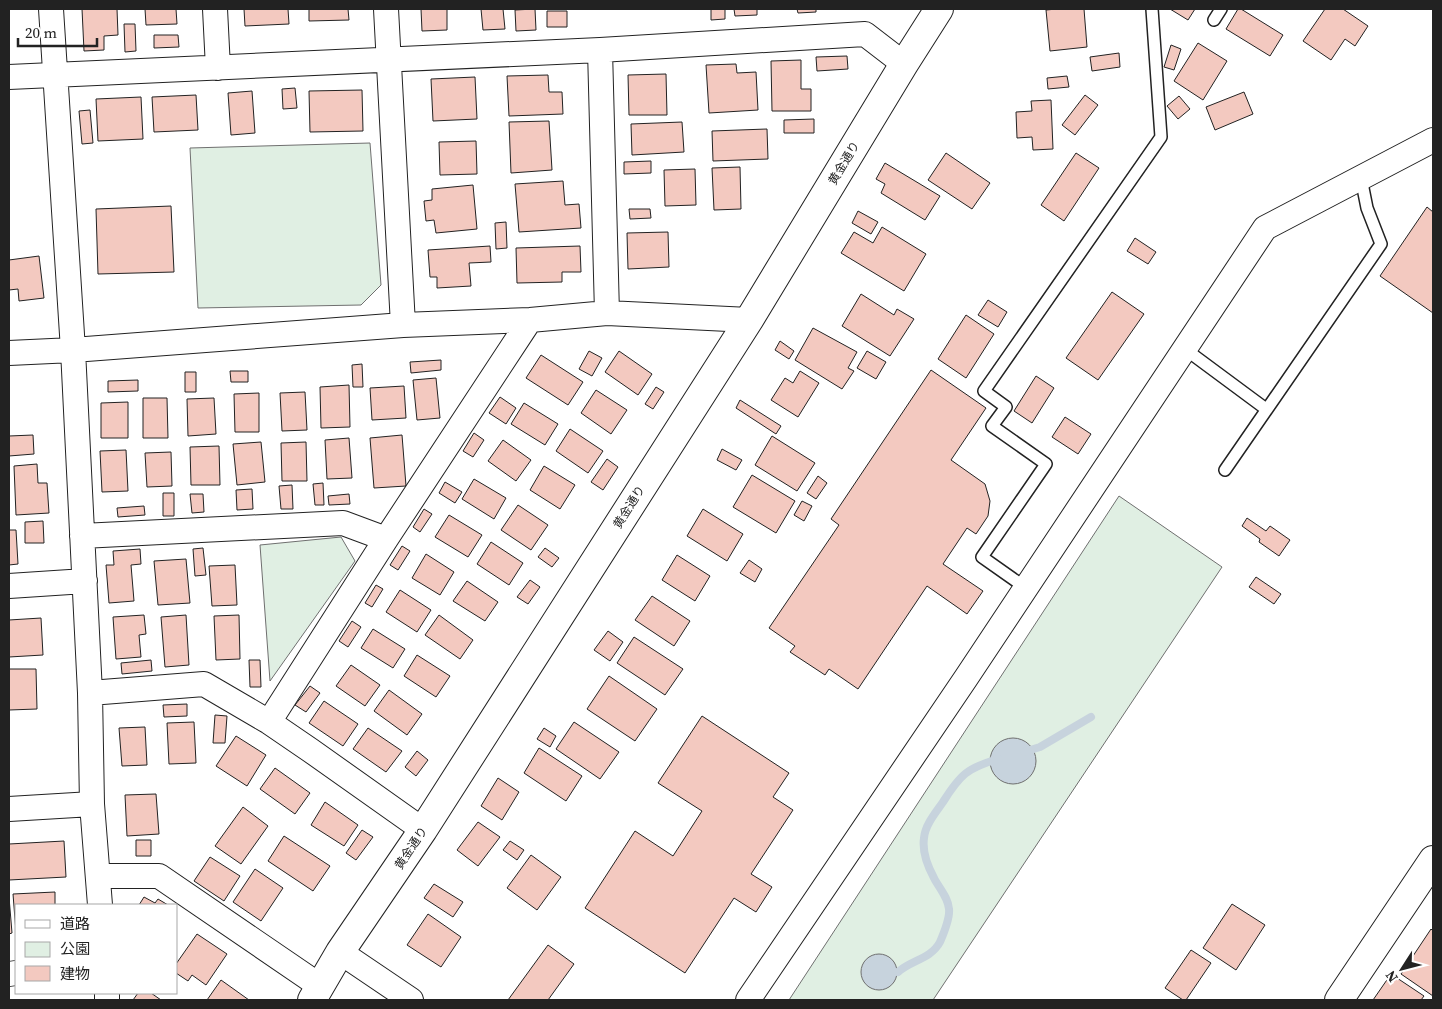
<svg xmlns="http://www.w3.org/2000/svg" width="1442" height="1009" font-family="'Source Serif 4','Noto Sans JP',serif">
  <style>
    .green { fill: #e0efe3; stroke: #6f6f6f }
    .water { fill: #c7d3dd; stroke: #6f6f6f }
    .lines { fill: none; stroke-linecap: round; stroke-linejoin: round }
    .stream { stroke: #c7d3dd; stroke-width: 8 }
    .building { fill: #f3c9c0; stroke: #222 }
    .lane-casing { stroke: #222; stroke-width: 14 }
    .street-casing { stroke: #222; stroke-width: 26 }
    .secondary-casing { stroke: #222; stroke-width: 30 }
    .lane { stroke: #fff; stroke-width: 11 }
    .street { stroke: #fff; stroke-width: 24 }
    .secondary { stroke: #fff; stroke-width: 28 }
    .labels { text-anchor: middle; stroke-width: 4; stroke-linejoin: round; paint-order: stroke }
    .street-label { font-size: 12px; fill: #222; stroke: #fff }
  </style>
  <rect width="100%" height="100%" fill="#fff"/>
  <path class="green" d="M370,143L381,285L361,305L198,308L190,148Z
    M1119,496L1222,567L933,1000H789Z
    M341,537L355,561L270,681L260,545Z"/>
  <path class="water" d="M990 761a23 23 0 1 1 46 0a23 23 0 1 1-46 0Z
    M861 972a18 18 0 1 1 36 0a18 18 0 1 1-36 0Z"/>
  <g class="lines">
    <path class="stream" d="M1024,752L1040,747L1091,717
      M898,972C911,960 931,959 940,942C943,935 950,917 949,909C948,897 939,888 934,878C928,867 922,852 924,838C925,825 936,812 943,802C960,775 967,768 998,759"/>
  </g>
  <path class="building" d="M82,9H117L118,35L104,36V50L84,51Z
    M145,9H176L177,24L146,25Z
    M244,9H288L289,24L245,26Z
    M309,9H348L349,20L309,21Z
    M421,9H447V30L422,31Z
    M481,9H503L505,29L483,30Z
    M535,9L536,30L516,31L515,10Z
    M711,9H725V19L711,20Z
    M734,9H757V15L735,16Z
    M797,9H816V12L798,13Z
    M1057,9H1084L1087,47L1050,51L1046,10Z
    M1170,9H1195L1188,20Z
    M1238,9H1241L1283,35L1270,56L1226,29Z
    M1325,9H1343L1368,26L1355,46L1345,39L1331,60L1303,41Z
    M547,11H567V27H547Z
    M124,24H135L136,51L125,52Z
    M154,35H178L179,47L154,48Z
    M1198,43L1227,61L1203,100L1174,81Z
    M1171,45L1181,49L1174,70L1164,67Z
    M1119,53L1120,67L1092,71L1090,57Z
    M847,56L848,69L817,71L816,57Z
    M801,60V89H811V111H772L771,61Z
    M736,64L737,73L756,72L758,110L709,113L706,65Z
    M666,74L667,115H629L628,75Z
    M548,75L549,92H562L563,114L509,116L507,76Z
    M1067,76L1069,87L1048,89L1047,78Z
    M475,77L477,119L433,121L431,79Z
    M295,88L297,108L283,109L282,89Z
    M362,90L363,131L310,132L309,91Z
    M252,91L255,133L231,135L228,93Z
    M1244,92L1253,114L1215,130L1206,107Z
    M196,95L198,130L154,132L152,97Z
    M1085,95L1098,105L1075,135L1062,125Z
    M1179,96L1190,109L1178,119L1167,106Z
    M141,97L143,139L98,141L96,99Z
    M1051,100L1053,149L1033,150L1032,137L1017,138L1016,112L1032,111L1031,101Z
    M90,110L93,143L82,144L79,111Z
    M814,119V133H784V120Z
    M549,121L552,170L511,173L509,122Z
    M682,122L684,152L632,155L631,124Z
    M767,129L768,159L713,161L712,131Z
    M476,141L477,174L440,175L439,142Z
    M946,153L990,183L972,209L928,180Z
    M1076,153L1099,168L1064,221L1041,205Z
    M651,161V173L624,174V162Z
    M885,163L940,196L925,220L881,193L885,184L876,179Z
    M740,167L741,209L714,210L712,168Z
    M695,169L696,205L665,206L664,170Z
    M563,181L565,205L579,204L581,228L519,232L515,184Z
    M473,185L477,229L436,233L434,220L426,221L424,201L432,200V189Z
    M171,206L174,272L98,274L96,209Z
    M1427,207L1433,212V313L1380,276Z
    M629,209H650L651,218L630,219Z
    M858,211L878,222L871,234L852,223Z
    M506,222L507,248L496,249L495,223Z
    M882,227L926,254L904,291L841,253L854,232L873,243Z
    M668,232L669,267L628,269L627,233Z
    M1135,238L1156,252L1148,264L1127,251Z
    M490,246L491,262L469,263L471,286L437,288V277H430L428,250Z
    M580,246L581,272H562V282L517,283L516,248Z
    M39,256L44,298L19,301L18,289L9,290V260Z
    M1112,292L1144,314L1098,380L1066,358Z
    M861,294L894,315L897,309L914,319L890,356L842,326Z
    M988,300L1007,312L998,327L978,315Z
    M966,315L994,334L966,378L938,359Z
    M813,328L857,352L848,368L854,371L842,389L795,360Z
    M780,341L794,351L789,359L775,350Z
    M589,351L602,358L592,376L579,369Z
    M619,351L652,374L638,395L605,372Z
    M867,351L886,362L876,379L857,368Z
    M541,355L583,382L568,405L526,378Z
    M441,360V370L411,373L410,362Z
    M362,364L363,387H353L352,365Z
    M931,370L986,408L951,460L985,484L990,501L988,516L976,534L967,528L943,564L983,591L967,614L927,586L858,689L829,669L825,675L790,652L795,646L769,628L839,525L831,519Z
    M230,371H248V382H231Z
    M800,371L819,383L798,417L771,400L785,378L793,383Z
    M185,372H196V392H185Z
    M1036,376L1054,388L1032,423L1014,411Z
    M436,378L440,418L417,420L413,380Z
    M138,380V391L108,392V381Z
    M349,385L350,427L321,428L320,387Z
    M404,386L406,418L372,420L370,388Z
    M656,387L664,392L653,409L645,404Z
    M596,390L627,410L611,434L581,413Z
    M305,392L307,430L282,431L280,393Z
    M259,393V432H235L234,394Z
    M500,397L516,408L506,424L489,413Z
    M143,398H167L168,438H143Z
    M214,398L216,434L188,436L187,399Z
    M740,400L781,426L776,434L736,408Z
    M128,402V438H101V403Z
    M524,403L558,424L545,445L511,424Z
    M1065,417L1091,434L1078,454L1052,437Z
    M570,429L603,451L588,473L556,451Z
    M474,433L484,440L473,457L463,451Z
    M33,435L34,454L9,456V436Z
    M402,435L406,486L374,488L370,438Z
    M772,436L815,463L797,491L755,465Z
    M349,438L352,478L327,479L325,440Z
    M503,440L531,460L516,481L488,461Z
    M261,442L265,482L237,485L233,444Z
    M306,442L307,481H282L281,443Z
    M219,446L220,485H191L190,447Z
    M722,449L742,460L736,470L717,460Z
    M126,450L128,491L102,492L100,451Z
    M171,452L172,486L147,487L145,453Z
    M607,459L618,467L603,490L591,482Z
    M37,464L38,483H47L49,513L16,515L14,466Z
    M544,466L575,485L560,509L530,490Z
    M752,475L795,501L776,533L733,507Z
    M818,476L827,483L816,499L807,493Z
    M474,479L506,498L494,519L462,499Z
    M445,482L462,492L455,503L439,493Z
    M323,483L324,505H315L313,484Z
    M292,485L293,509H281L279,486Z
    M252,489L253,509L237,510L236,490Z
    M163,493H174V516H163Z
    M190,494H203L204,512L192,513Z
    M349,494L350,504L329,505L328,496Z
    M802,501L812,506L804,521L794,515Z
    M518,505L548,525L531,550L501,530Z
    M144,506L145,515L118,517L117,508Z
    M424,509L432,514L420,532L413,527Z
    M703,509L743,534L727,561L687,536Z
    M449,515L482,535L468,557L435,537Z
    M1247,518L1266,531L1270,526L1290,540L1279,556L1259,542L1260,539L1242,526Z
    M43,521L44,543H25V522Z
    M9,530H16L18,564L9,565Z
    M491,542L523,563L509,585L477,564Z
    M402,546L410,551L398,570L390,565Z
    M203,548L206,575L195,576L193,549Z
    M545,548L559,558L552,567L538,557Z
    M140,549L141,564L131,565L134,601L109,603L106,565H114L113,551Z
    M426,554L454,572L440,595L412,578Z
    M677,555L710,576L695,601L662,580Z
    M186,559L190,603L158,605L154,561Z
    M749,560L762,569L755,582L740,573Z
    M235,565L237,605L212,606L209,566Z
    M1256,577L1281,594L1274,604L1249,587Z
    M530,580L540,587L528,604L517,597Z
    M467,581L498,602L485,621L453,601Z
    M376,585L383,589L372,607L365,603Z
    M400,590L431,610L417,632L386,612Z
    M652,596L690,621L674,646L635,620Z
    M144,615L146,634L139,635L141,657L116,659L113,617Z
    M186,615L189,665L165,667L161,617Z
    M239,615L240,659L216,660L214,616Z
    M439,615L473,640L460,659L425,635Z
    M41,618L43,655L9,657V620Z
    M352,621L361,627L348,647L339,641Z
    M373,629L405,649L393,668L361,648Z
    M608,631L623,642L610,661L594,650Z
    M634,637L683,669L665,695L617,663Z
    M417,655L450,676L436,697L404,676Z
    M151,660L152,671L122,674L121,663Z
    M249,660H260L261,687H250Z
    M351,665L380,685L365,706L336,686Z
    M9,669H36L37,709L9,710Z
    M609,676L657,709L635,741L587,709Z
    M310,686L320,693L306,712L295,705Z
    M389,690L422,714L407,735L374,711Z
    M324,701L358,724L343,746L309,723Z
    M187,704V716L164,717L163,705Z
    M215,715L227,716L225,743H213Z
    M702,716L789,773L773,797L793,810L751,874L772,887L756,912L734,898L685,973L585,908L635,831L673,856L702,811L658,783Z
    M194,722L196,763L169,764L167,723Z
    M574,722L619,752L600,779L556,749Z
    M145,727L147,765L122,766L119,728Z
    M368,728L402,751L386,772L353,749Z
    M544,728L556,736L550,747L537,739Z
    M236,736L266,755L247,786L216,766Z
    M539,748L582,776L566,801L524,773Z
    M417,751L428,760L416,776L405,767Z
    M275,768L310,793L295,814L260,789Z
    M498,778L519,792L502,820L481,806Z
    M156,794L159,834L127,836L125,795Z
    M325,802L358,825L344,846L311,825Z
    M243,807L268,826L241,864L215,846Z
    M478,822L500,837L478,866L457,850Z
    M362,830L373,837L356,860L346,853Z
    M284,836L330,866L313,891L268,861Z
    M136,840H151V856H136Z
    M64,841L66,877L9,880V844Z
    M510,841L524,850L517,860L503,850Z
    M531,855L561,877L537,910L507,888Z
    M210,857L240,876L224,901L194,881Z
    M255,869L283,888L261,921L233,902Z
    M434,884L463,902L453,917L424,898Z
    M55,892V905H16V932L13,894Z
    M9,897L12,933L9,934Z
    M144,897L155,903L158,899L168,905H139Z
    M1232,904L1265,925L1236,970L1203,948Z
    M428,914L461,937L441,967L407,945Z
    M1431,929L1433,931V996L1401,974Z
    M197,934L227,954L206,985L192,975L188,981L176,973V964Z
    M548,945L574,964L548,1000H508Z
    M1191,950L1211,963L1186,1000H1183L1165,988Z
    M1391,974L1424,996L1421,1000H1373Z
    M221,980L249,1000H207Z
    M138,993H151L161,1000H133Z"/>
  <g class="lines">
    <defs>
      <path id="lane" d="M1214,20L1221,9
        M1185,349L1266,409
        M1225,470L1381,244L1367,208L1361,178
        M1026,588L982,557L1046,464L992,426L1006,407L984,391L1161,137L1152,9"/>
      <path id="street" d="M51,9L73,350L90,693L92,804L100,905
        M215,9L218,68
        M386,9L403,325
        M600,50L607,313
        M9,77L600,50L865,34L904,64
        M9,353L73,350L403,325L530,320L607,313L749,320
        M82,536L343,523L386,539
        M9,586L85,581
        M90,693L204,684L269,722L310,750L423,830
        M269,722L386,539L530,320
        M9,809L92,804
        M98,876H159L320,986
        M340,952L411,1000
        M9,974L16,973
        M107,993V1000
        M748,1000L966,678L1265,228L1433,140"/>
      <path id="secondary" d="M312,1000L340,952L423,830L749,320L904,64L939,9
        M1339,1000L1433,860"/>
    </defs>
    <use href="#lane" class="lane-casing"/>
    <use href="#street" class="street-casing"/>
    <use href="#secondary" class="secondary-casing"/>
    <use href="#lane" class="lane"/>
    <use href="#street" class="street"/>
    <use href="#secondary" class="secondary"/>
  </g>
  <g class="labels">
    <g class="street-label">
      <text transform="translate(844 163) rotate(-59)" y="4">黄金通り</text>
      <text transform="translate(629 507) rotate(-58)" y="4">黄金通り</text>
      <text transform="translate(411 848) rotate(-56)" y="4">黄金通り</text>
    </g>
  </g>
  <rect width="1442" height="1009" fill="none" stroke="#222222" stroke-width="20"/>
  <rect x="15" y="904" width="162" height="90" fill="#ffffff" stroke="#a7a7a7"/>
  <rect x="25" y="920" width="25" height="8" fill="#ffffff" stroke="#a7a7a7"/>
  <text x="60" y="929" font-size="15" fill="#222222">道路</text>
  <rect x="25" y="942" width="25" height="15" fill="#e0efe3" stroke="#a7a7a7"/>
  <text x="60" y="954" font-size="15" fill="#222222">公園</text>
  <rect x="25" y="966" width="25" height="15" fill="#f3c9c0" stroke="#a7a7a7"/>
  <text x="60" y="979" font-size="15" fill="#222222">建物</text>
  <g transform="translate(1402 969) rotate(234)" stroke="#ffffff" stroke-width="4" paint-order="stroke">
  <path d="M0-4L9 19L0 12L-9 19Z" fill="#222222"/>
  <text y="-8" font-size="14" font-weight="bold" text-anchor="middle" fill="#222222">N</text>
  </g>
  <path d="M18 38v8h79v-8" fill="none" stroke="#222222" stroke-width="2.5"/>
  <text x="25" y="38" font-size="15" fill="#222222" stroke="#ffffff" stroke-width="4" paint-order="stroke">20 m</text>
</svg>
